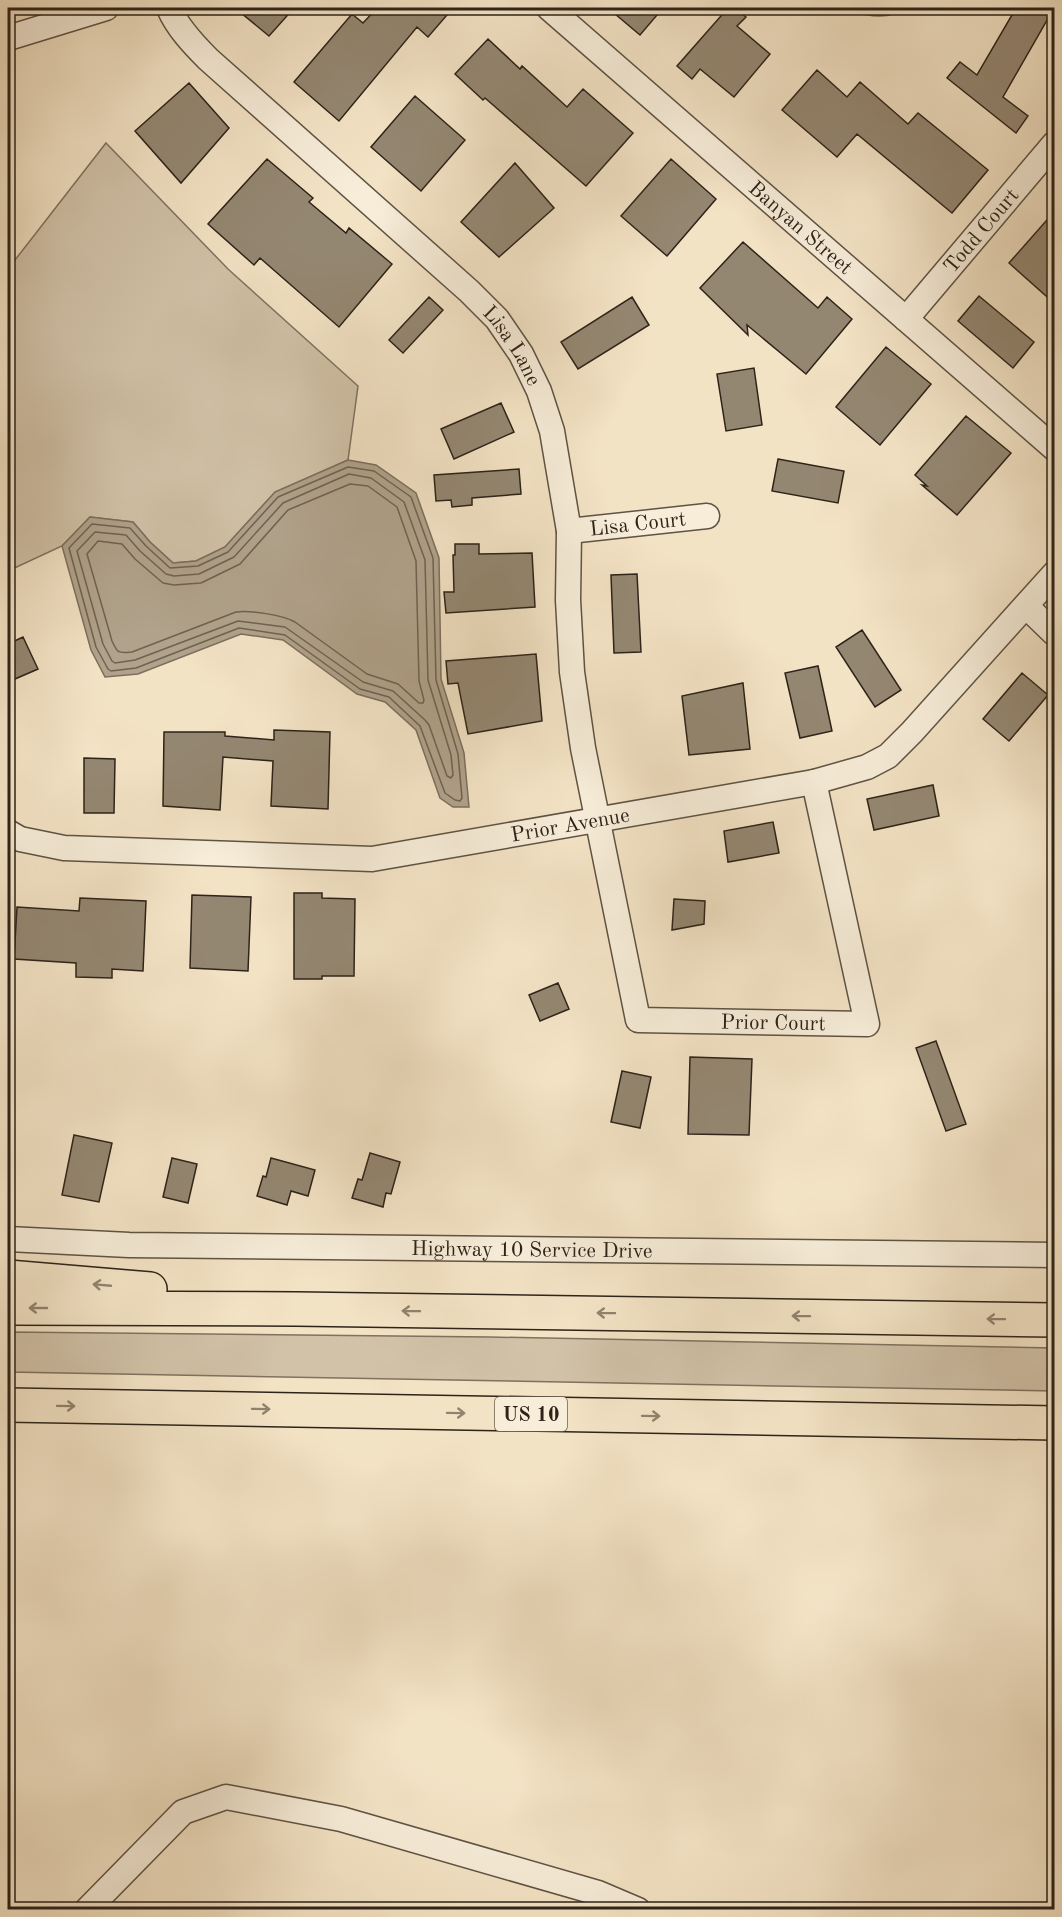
<svg xmlns="http://www.w3.org/2000/svg" width="1062" height="1917" font-family="'Old Standard TT',serif">
  <style>
    .green { fill: #d1c2a8; stroke: #7f7260; stroke-width: 1.5 }
    .water { fill: #b0a28b; stroke: #7c6f5d; stroke-width: 1.5 }
    .lines { fill: none; stroke-linecap: round; stroke-linejoin: round }
    .shore { stroke: #6e6252; stroke-width: 1.5 }
    .building { fill: #948772; stroke: #2d2319; stroke-width: 1.5 }
    .street-casing { stroke: #5e5344; stroke-width: 27 }
    .highway-casing { stroke: #2d2319; stroke-width: 36 }
    .street { stroke: #f7edd9; stroke-width: 24 }
    .highway { stroke: #f3e3c5; stroke-width: 33 }
    .oneway { stroke: #90836f }
    .labels { text-anchor: middle; stroke-width: 4.5; stroke-linejoin: round; paint-order: stroke }
    .shield { fill: #f7edd9; stroke: #6a6053; stroke-width: 1.5 }
    .shield-label { font-size: 20px; font-weight: bold; fill: #2d2319 }
    .street-label { font-size: 21px; fill: #2d2319; stroke: #f7edd9 }
  </style>
  <rect width="100%" height="100%" fill="#f3e3c5"/>
  <filter id="stains"><feTurbulence type="fractalNoise" baseFrequency=".00333" numOctaves="4"/><feColorMatrix values="0 0 0 0 .2 0 0 0 0 .09 0 0 0 0 .02 0 0 0 .5 -.17"/></filter>
  <radialGradient id="worn" r=".72"><stop offset=".6" stop-color="#630" stop-opacity="0"/><stop offset="1" stop-color="#630" stop-opacity=".3"/></radialGradient>
  <path class="green" d="M106,143L228,269L358,386L348,460L275,492L225,547L196,561L173,563L150,542L133,522L90,517L62,546L8,571V269Z
    M8,1332L490,1337L1054,1348V1391L8,1372Z"/>
  <path class="water" d="M838,8H903C886,24 858,12 838,8Z
    M348,460L376,465L416,493L439,558L441,679L464,753L469,807H453L440,798L416,730L385,702L357,694L283,640L241,634L138,674L105,677L91,650L62,546L90,517L133,522L150,542L173,563L196,561L225,547L275,492Z"/>
  <g class="lines">
    <path class="shore" d="M348,467L374,471L411,497L433,558L436,680L458,754L462,798L460,801L455,800L445,793L420,726L389,697L360,689L285,635L239,628L136,668L111,671L108,669L96,647L69,548L92,524L130,528L146,546L170,568L198,566L228,552L278,497Z
      M349,474L371,478L404,502L425,560L428,680L451,755L453,775L451,778L447,776L429,725L425,720L393,691L363,682L285,627L238,621L135,660L115,663L112,661L103,644L77,551L95,532L126,535L140,551L166,574L174,576L199,574L234,557L283,503Z
      M350,484L368,486L397,507L416,561L419,681L424,700L423,703H419L398,684L367,674L295,622C283,615 250,610 236,612L132,652C118,653 118,654 112,641L87,554L98,541L122,544L135,559L163,583L174,585L201,583L240,564L288,510Z"/>
  </g>
  <path class="building" d="M235,8H294L269,36Z
    M377,8H453L428,37L417,27L339,121L294,82L352,14L363,23Z
    M608,8H663L640,35Z
    M728,8H735L746,17L737,26L770,54L734,97L700,69L692,79L677,66Z
    M1016,8H1054L1003,97L1028,116L1016,133L947,78L960,62L977,75Z
    M488,39L520,69L522,66L567,107L583,89L633,133L586,186L485,98L483,100L455,74Z
    M817,70L847,97L860,82L908,124L918,113L988,170L952,213L857,134L837,157L782,110Z
    M189,83L229,128L181,183L135,131Z
    M415,96L465,140L421,191L371,147Z
    M267,159L313,198L309,202L346,233L349,228L392,264L339,327L260,258L254,265L208,224Z
    M671,159L716,199L667,256L621,216Z
    M515,163L554,208L499,257L461,222Z
    M1054,212V303L1009,263Z
    M743,242L818,308L827,297L852,319L806,374L747,325L748,335L700,288Z
    M979,296L1034,342L1013,368L958,321Z
    M429,297L443,310L403,353L389,340Z
    M632,297L649,325L578,369L561,342Z
    M886,347L931,384L880,445L836,407Z
    M754,368L762,425L726,431L717,374Z
    M501,403L514,432L454,459L441,429Z
    M966,416L1011,453L957,515L922,485L927,486L915,475Z
    M778,459L844,471L838,503L772,491Z
    M519,469L521,494L472,498V505L452,507L451,500L436,501L434,475Z
    M455,544H479V554L532,553L535,607L446,613L444,592H454L453,555H455Z
    M637,574L641,652L614,653L611,575Z
    M862,630L901,690L875,707L836,647Z
    M23,637L38,669L8,682V644Z
    M536,654L542,721L468,734L458,683L448,684L446,661Z
    M818,666L832,731L800,738L785,673Z
    M1022,673L1048,695L1009,741L983,719Z
    M743,683L750,749L689,755L682,696Z
    M274,730L330,732L328,809L271,806L273,761L223,757L220,810L163,806L164,732H225V736L274,740Z
    M84,758L115,759L114,813H84Z
    M933,785L939,816L874,830L867,799Z
    M773,822L779,853L728,862L724,831Z
    M294,893H322V898L355,899L354,976H322V979H294Z
    M192,895L251,897L248,971L190,968Z
    M80,898L146,901L143,971L112,969V978L76,977V963L14,959L17,907L79,911Z
    M674,899L705,901L704,924L672,930Z
    M558,983L569,1009L540,1021L529,995Z
    M936,1041L966,1124L946,1131L916,1048Z
    M690,1057L752,1059L749,1135L688,1134Z
    M622,1071L651,1077L640,1128L611,1122Z
    M74,1135L112,1143L99,1202L62,1195Z
    M370,1153L400,1162L391,1194L386,1193L383,1207L352,1198L358,1179L362,1180Z
    M172,1158L197,1164L188,1203L163,1197Z
    M271,1158L315,1170L308,1196L291,1191L287,1205L257,1196L263,1176L266,1177Z"/>
  <g class="lines">
    <defs>
      <g id="street">
        <path id="s1" d="M169,8C177,27 193,44 208,59L469,291L497,319L521,354L539,391L552,431L569,531L568,600L572,672L583,748L638,1020L867,1024L814,782"/>
        <path id="s2" d="M549,8L1054,448"/>
        <path d="M8,38L106,8"/>
        <path id="s3" d="M906,319L1054,144"/>
        <path id="s4" d="M569,531L707,516"/>
        <path d="M1026,606L1054,633"/>
        <path id="s5" d="M8,832L20,839L64,848L372,859L814,782L867,767L888,756L912,732L1054,574"/>
        <path id="s6" d="M8,1239L129,1245L1054,1255"/>
        <path d="M87,1910L183,1812L226,1797L341,1819L598,1893L638,1910"/>
      </g>
      <path id="highway" d="M8,1277L150,1289
        M8,1308L296,1309L1054,1320
        M8,1405L1054,1423"/>
    </defs>
    <use href="#street" class="street-casing"/>
    <use href="#highway" class="highway-casing"/>
    <use href="#street" class="street"/>
    <use href="#highway" class="highway"/>
  </g>
  <defs><path id="oneway-shaft" d="M-6 0H5M1.5-3L5.5 0L1.5 3" fill="none" stroke-width="1.6" stroke-linecap="round" stroke-linejoin="round" transform="scale(1.5)"/></defs>
  <g class="oneway">
    <use href="#oneway-shaft" transform="translate(102 1285) rotate(-175)"/>
    <use href="#oneway-shaft" transform="translate(38 1308) rotate(-180)"/>
    <use href="#oneway-shaft" transform="translate(411 1311) rotate(-179)"/>
    <use href="#oneway-shaft" transform="translate(606 1313) rotate(-179)"/>
    <use href="#oneway-shaft" transform="translate(801 1316) rotate(-179)"/>
    <use href="#oneway-shaft" transform="translate(996 1319) rotate(-179)"/>
    <use href="#oneway-shaft" transform="translate(66 1406) rotate(1)"/>
    <use href="#oneway-shaft" transform="translate(261 1409) rotate(1)"/>
    <use href="#oneway-shaft" transform="translate(456 1413) rotate(1)"/>
    <use href="#oneway-shaft" transform="translate(651 1416) rotate(1)"/>
  </g>
  <g class="labels">
    <rect class="shield" x="495" y="1397" width="72" height="34" rx="4.5"/>
    <g class="shield-label">
      <text x="531" y="1421">US 10</text>
    </g>
    <g class="street-label">
      <text dy="7" stroke="none"><textPath href="#s2" startOffset="334">Banyan Street</textPath></text>
      <text dy="7" stroke="none"><textPath href="#s3" startOffset="116">Todd Court</textPath></text>
      <text dy="7" stroke="none"><textPath href="#s1" startOffset="484">Lisa Lane</textPath></text>
      <text dy="7" stroke="none"><textPath href="#s4" startOffset="69">Lisa Court</textPath></text>
      <text dy="7" stroke="none"><textPath href="#s5" startOffset="568">Prior Avenue</textPath></text>
      <text dy="7" stroke="none"><textPath href="#s1" startOffset="1311">Prior Court</textPath></text>
      <text dy="7" stroke="none"><textPath href="#s6" startOffset="524">Highway 10 Service Drive</textPath></text>
    </g>
  </g>
  <rect width="1062" height="1917" fill="none" stroke="#f3e3c5" stroke-width="30"/>
  <rect x="9" y="9" width="1044" height="1899" fill="none" stroke="#2d2319" stroke-width="3"/>
  <rect x="15" y="15" width="1032" height="1887" fill="none" stroke="#2d2319" stroke-width="1.5"/>
  <rect width="100%" height="100%" filter="url(#stains)"/>
  <rect width="100%" height="100%" fill="url(#worn)"/>
</svg>
